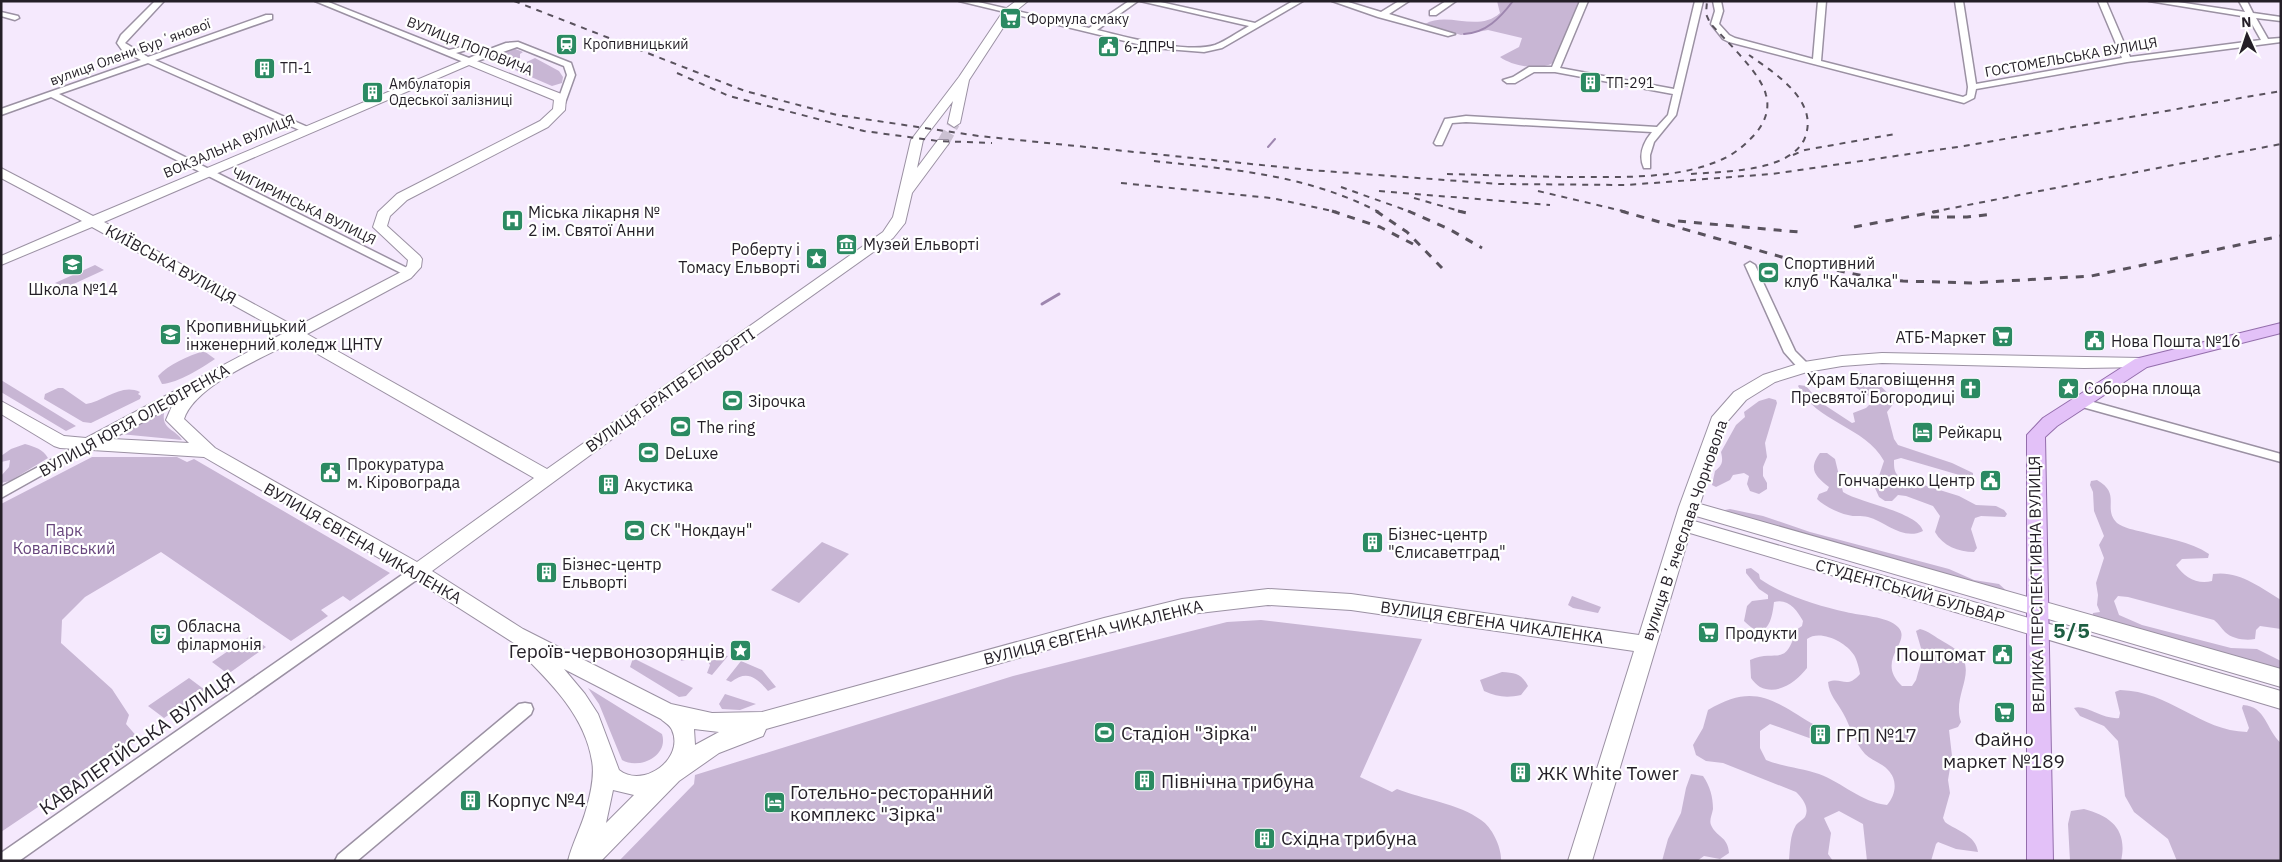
<svg xmlns="http://www.w3.org/2000/svg" width="2282" height="862" font-family="'IBM Plex Sans',sans-serif">
  <style>
    .green { fill: #c8b6d4 }
    .lines { fill: none; stroke-linecap: round; stroke-linejoin: round }
    .stream-far1 { stroke: #9e86af; stroke-width: 2 }
    .stream { stroke: #9e86af; stroke-width: 3 }
    .secondary-tunnel { stroke: #cbc1d2; stroke-width: 12; stroke-dasharray: 12 6; stroke-linecap: butt }
    .street-casing { stroke: #9b91a3; stroke-width: 3 }
    .secondary-casing { stroke: #9b91a3; stroke-width: 2 }
    .primary-casing { stroke: #946eac; stroke-width: 2 }
    .street { fill: #fff; fill-rule: evenodd }
    .secondary { fill: #fff; fill-rule: evenodd }
    .primary { fill: #e3c1f8; fill-rule: evenodd }
    .rail-far1 { stroke: #59525d; stroke-width: 2; stroke-dasharray: 6 6; stroke-linecap: butt }
    .rail { stroke: #59525d; stroke-width: 3; stroke-dasharray: 8 8; stroke-linecap: butt }
    .labels { text-anchor: middle; stroke-width: 4.5; stroke-linejoin: round; paint-order: stroke }
    .far-poi-label { font-size: 14px; fill: #241f27; stroke: #fff; text-anchor: start }
    .far-street-label { font-size: 14px; fill: #241f27; stroke: #fff }
    .poi-label { font-size: 16px; fill: #241f27; stroke: #fff; text-anchor: start }
    .street-label { font-size: 16px; fill: #241f27; stroke: #fff }
    .park-label { font-size: 16px; fill: #68467d; stroke: #fff }
    .near-poi-label { font-size: 19px; fill: #241f27; stroke: #fff; text-anchor: start }
    .near-street-label { font-size: 19px; fill: #241f27; stroke: #fff }
    .district-label { font-size: 21px; font-weight: bold; letter-spacing: 1px; fill: #1f5f43; stroke: #fff }
  </style>
  <rect width="100%" height="100%" fill="#f5e9fd"/>
  <path class="green" d="M1497,1H1579L1553,63C1539,71 1512,66 1500,57L1519,47L1522,38L1488,30L1461,35L1425,24C1448,11 1478,33 1500,13Z
    M513,48L523,52L520,54V58L502,64L492,60L501,52Z
    M535,58L559,71L563,77L562,83L552,86L515,70L516,67Z
    M95,265L104,270L65,288L55,283Z
    M204,351L215,359C202,368 178,383 162,384L158,376C169,364 188,356 204,351Z
    M1855,372C1870,373 1883,388 1893,399L1894,403L1887,412L1894,439L1898,445L1952,463L1973,473V479L1901,458L1894,460C1894,469 1894,473 1901,478L1959,496L1976,505L1996,506L2004,510L2007,514L2005,517L1981,516L1975,518L1971,529L1977,548L1974,552C1958,552 1943,546 1935,532L1940,516L1933,506L1906,496L1898,495L1892,501H1885L1879,497L1875,488L1884,461C1865,426 1816,423 1798,386L1799,385L1806,386L1820,402L1852,423L1855,422L1853,413L1866,408L1872,402C1869,391 1853,390 1849,380Z
    M1,380L76,426L66,431L1,392Z
    M58,388H63L86,404C105,401 121,383 140,392L138,394L141,396L140,399L91,423L83,422L44,399L45,394Z
    M1769,398L1776,400L1777,403L1765,443L1767,457L1763,467V476L1767,483V489L1759,494L1750,491L1747,484L1749,476L1744,473L1733,475L1730,480L1716,487L1712,485L1715,471C1723,465 1723,461 1721,452L1736,425L1745,417L1744,412L1759,401Z
    M165,410C159,429 176,429 182,440L120,434Z
    M25,444C35,447 43,449 48,458L10,481L1,483V476L9,467L10,460L1,462V456L11,449Z
    M1820,453H1827L1835,459L1843,492C1860,503 1918,512 1923,531C1903,541 1886,522 1868,517C1861,515 1854,517 1848,515C1838,513 1824,506 1817,499L1819,494L1827,491L1829,487C1815,476 1808,469 1820,453Z
    M92,457H177L187,462L194,459L390,573L350,601L343,596L321,610L328,616L291,641L161,552L85,597L62,620L61,643L112,689L129,715L126,724L139,739L1,832V504Z
    M2097,480C2122,494 2102,508 2117,523C2124,528 2134,530 2143,532C2165,538 2190,541 2209,554L2208,558L2182,559L2176,565C2184,577 2197,585 2212,581L2213,574C2238,570 2260,587 2281,600V629L2260,626L2256,630L2255,639C2246,641 2232,639 2225,632C2221,628 2219,624 2214,620L2128,597L2118,596L2114,601L2119,615L2142,625L2231,648L2257,649L2281,661V675L2092,618L2093,613L2100,612L2097,605L2098,595L2096,583L2104,558L2099,545L2104,536L2094,511L2093,492L2090,485L2091,481Z
    M1730,509L1763,516L1810,532L1949,569L1974,580L1999,584L2010,594L1724,513L1725,510Z
    M822,542L849,554L799,603L771,590Z
    M1751,568L1759,574L1760,579C1783,595 1819,606 1846,612C1861,616 1887,616 1898,627C1913,642 1874,660 1902,686H1912L1916,680L1923,655L1916,631L1920,629C1929,631 1935,637 1944,642C1988,665 1950,691 1961,722L1958,727L1949,730L1952,756L1948,780L1950,793L1943,818L1945,822C1957,831 1976,835 1978,852L1956,849L1938,842L1936,844L1931,861H1867L1863,824L1839,811L1824,818L1831,833L1828,854L1833,861H1789C1790,849 1790,835 1796,825C1798,822 1803,820 1805,817C1810,807 1802,798 1796,792L1723,763L1706,761L1696,755L1693,745L1703,728L1708,710C1753,683 1772,699 1811,723C1819,727 1828,730 1829,740L1823,743L1770,724L1760,731V748L1766,760C1783,767 1802,768 1819,774C1843,783 1861,802 1887,805C1896,795 1898,780 1888,770C1882,763 1872,761 1865,754C1854,742 1851,727 1843,713C1837,702 1829,695 1828,682C1842,676 1846,690 1860,674C1859,668 1857,660 1854,655C1846,642 1820,629 1807,639V668C1797,681 1778,696 1760,687C1757,685 1753,681 1751,678L1750,660C1777,648 1785,669 1796,630L1802,626L1803,621C1797,610 1788,598 1774,602C1772,622 1766,643 1744,621L1747,606L1752,601L1768,599V595L1759,589L1746,573V569Z
    M1572,596L1601,607L1598,613L1573,608L1568,605Z
    M1261,620L1422,639L1360,777L1392,792L1397,789C1422,799 1460,804 1481,820C1492,827 1502,848 1501,861H619L694,784L695,775L1013,676L1227,622Z
    M250,636L266,647L228,674L212,662Z
    M704,652L728,656L712,675L707,673L710,665L707,660L696,658L681,661L680,656Z
    M633,658L693,688L686,696L679,697L630,667Z
    M741,661L762,670L776,687L768,691C756,677 747,670 731,682L726,680Z
    M1502,672C1515,673 1521,673 1528,686L1521,695C1507,698 1497,697 1484,691L1480,680Z
    M189,678L205,690L164,718L148,706Z
    M588,688L662,734C669,756 639,770 622,760L599,704Z
    M2120,690C2170,691 2200,731 2247,732L2249,728L2242,708L2243,705C2266,706 2266,730 2281,743V861H2177L2168,839L2134,812L2125,796L2118,741L2104,726L2080,716L2074,708C2086,704 2103,720 2119,718L2120,713L2115,692Z
    M725,694L756,704L740,710L722,709L719,704Z
    M1691,774L1703,776C1710,786 1713,797 1713,809C1712,815 1709,820 1711,825C1716,837 1728,836 1729,853L1720,859L1704,856L1697,861H1662L1668,839L1681,813L1686,788Z
    M2084,809C2111,816 2128,830 2121,861H2070L2068,824L2071,811Z"/>
  <g class="lines">
    <path class="stream-far1" d="M1464,34C1486,33 1500,18 1513,1
      M1268,147L1275,139"/>
    <path class="stream" d="M1042,304L1059,294"/>
    <path class="secondary-tunnel" d="M943,143L954,123"/>
    <defs>
      <path id="street" d="M155,1H164L125,43L148,57L266,15H272V19L155,60L310,128V132H304L148,63L59,94L413,271L414,273L413,275H405L51,97L1,115V109L141,60L122,50L117,43L121,35Z
        M315,1H326L449,50L470,45L490,49L506,43L518,42L571,63L575,75L565,103L558,105L557,103L567,75L564,66L517,47L472,63H466ZM470,49L483,52L469,58L456,53Z
        M959,1H974L1089,28L1129,1H1138L1097,30C1126,37 1187,54 1215,45C1226,41 1238,32 1249,26L1140,1H1156L1255,23L1293,1H1303L1222,48L1204,52L1154,48Z
        M1332,1H1345L1381,12L1399,1H1409L1389,14L1455,34L1448,36L1378,17Z
        M1446,1H1456L1436,15H1430V11Z
        M1580,1H1588L1560,68L1674,89L1695,1H1703L1676,115L1654,142L1650,155V168H1644C1638,155 1643,143 1652,132L1466,122L1452,123L1442,145H1436L1434,143L1445,119L1466,116L1657,127L1668,115L1673,94L1555,72H1534L1515,83H1507L1503,80L1513,77L1529,67H1552Z
        M1713,1H1721L1723,11L1719,24L1729,35L1735,38L1813,59L1818,1H1826L1821,61L1963,97L1967,95L1968,87L1955,1H1963L1976,84L2122,58L2098,1H2106L2130,57L2261,40L2248,17L2149,1H2171L2245,12L2239,1H2247L2253,13L2281,17V21L2256,18L2268,39L2281,38V42L2127,62L1976,89L1974,98L1964,103L1729,42L1723,39L1711,24L1715,11Z
        M1,12L18,16L19,18L15,20L1,16Z
        M1750,262L1755,265L1795,351L1808,364L1810,367L1808,370H1800L1784,352L1745,265Z
        M2079,398L2281,454V462L2075,405L2073,402Z
        M88,440L94,444L92,447L1,498V487Z
        M417,567L422,568L424,572L422,576L19,861H1V853L412,568Z
        M525,703L531,704L533,709L531,714L357,861H335L338,855L519,704Z"/>
      <path id="secondary" d="M1016,1H1028L1012,14L969,80L960,123L954,127L948,123L953,101L923,140L917,168L938,140H948L949,143L912,193L905,223L893,238L664,401L432,571L523,629L671,704L712,713L762,712L1104,618L1182,599L1268,589L1351,594L1639,635L1679,507L1712,417L1734,392L1763,375L1804,362L1842,356L1882,353L2141,358L2147,359L2149,363L2147,367L2084,368L1882,363L1842,366L1807,372L1775,382L1746,400L1726,423L1700,504L2281,669V687L1696,516L1694,521L2281,691V709L1690,533L1592,861H1568L1634,651L1351,610L1268,605L1182,615L1104,634L766,729L763,736L719,753L679,781L601,861H568C572,844 581,828 586,810C590,796 595,776 592,761C585,716 551,683 520,652L517,645L398,569L204,457L60,448L54,446L1,414V401L64,436L86,438L284,333L92,227L1,265V256L82,221L1,178V168L93,216L469,58L564,95L566,98L565,110L548,127L407,200L390,216L387,226L420,256L422,259L421,267L411,278L307,334L547,469L883,232L893,217L911,140L959,77L1004,10ZM469,65L554,100L553,109L540,121L397,194L378,212L373,227L408,260L407,266L401,272L296,327L104,222ZM295,341L534,478L417,562L215,448L184,419C195,385 264,357 295,341ZM172,406L166,420L189,443L112,439ZM564,669L661,719C664,722 670,725 672,730C685,759 643,789 619,770L598,714L585,694ZM694,729L719,732L695,745ZM613,790L634,795L606,823Z"/>
      <path id="primary" d="M2281,323V333L2147,367L2057,426L2045,437L2053,861H2027V435L2043,418L2135,359Z"/>
    </defs>
    <use href="#street" class="street-casing"/>
    <use href="#secondary" class="secondary-casing"/>
    <use href="#primary" class="primary-casing"/>
    <use href="#street" class="street"/>
    <use href="#secondary" class="secondary"/>
    <use href="#primary" class="primary"/>
    <path class="rail-far1" d="M514,1L745,91L837,115L979,136L1310,170L1499,184L1626,185L1772,174L1964,146L2281,91
      M677,73L729,96L864,131L938,141L992,143
      M1793,155L1805,150L1895,134
      M1154,161C1236,170 1304,174 1379,212
      M1447,174C1491,175 1536,177 1580,177C1627,177 1679,179 1723,159C1736,153 1746,144 1756,133C1765,122 1770,109 1766,95C1761,73 1725,40 1710,23L1706,14L1707,1
      M1691,174C1716,172 1742,172 1767,165C1781,161 1797,154 1804,140C1821,102 1776,74 1749,55
      M1121,183L1271,198L1337,212
      M1341,187L1411,212
      M1379,191L1550,205
      M1538,191L1627,212
      M1414,198L1463,212
      M1932,212L2281,144"/>
    <path class="rail" d="M1332,211L1380,227L1413,244
      M1376,211L1407,232L1442,268
      M1408,211L1449,229L1482,248
      M1458,211L1467,213
      M1621,211L1806,264L1869,277L1903,281L1971,283L2091,276L2281,236
      M1931,217H1967L1994,214
      M1678,221L1799,232
      M1854,227L1939,211"/>
  </g>
  <defs>
    <symbol id="supermarket-square" viewBox="-11 -11 22 22"><rect x="-9" y="-9" width="18" height="18" rx="4" fill="#2b8a62" stroke="#fff"/><path d="M-6-5.5h2.5l.6 2H6L4.5 2H-2.5L-4.4-4H-6ZM-1.5 3.2a1.3 1.3 0 1 0 .1 0ZM3 3.2a1.3 1.3 0 1 0 .1 0Z" fill="#fff"/></symbol>
    <symbol id="station-square" viewBox="-11 -11 22 22"><rect x="-9" y="-9" width="18" height="18" rx="4" fill="#2b8a62" stroke="#fff"/><path d="M-3-6H3Q5-6 5-4V2Q5 4 3 4L4.5 6H3L1.5 4h-3L-3 6H-4.5L-3 4Q-5 4-5 2V-4Q-5-6-3-6ZM-3.5-4v3h7v-3ZM-3.5 1v1.5H-2V1ZM2 1v1.5H3.5V1Z" fill="#fff"/></symbol>
    <symbol id="civic-square" viewBox="-11 -11 22 22"><rect x="-9" y="-9" width="18" height="18" rx="4" fill="#2b8a62" stroke="#fff"/><path d="M-.6-6.5H3V-4.5H.6V-3L4-1V1h2V6H-6V1h2V-1L-.6-3ZM-1.2 2.5V6h2.4V2.5Z" fill="#fff"/></symbol>
    <symbol id="building-square" viewBox="-11 -11 22 22"><rect x="-9" y="-9" width="18" height="18" rx="4" fill="#2b8a62" stroke="#fff"/><path d="M-4-6H4V6H1V3H-1V6H-4ZM-2.5-4.3h1.7v1.8h-1.7ZM.8-4.3h1.7v1.8H.8ZM-2.5-1h1.7V.8h-1.7ZM.8-1h1.7V.8H.8Z" fill="#fff"/></symbol>
    <symbol id="hospital-square" viewBox="-11 -11 22 22"><rect x="-9" y="-9" width="18" height="18" rx="4" fill="#2b8a62" stroke="#fff"/><path d="M-5-5h3v3.5h4V-5h3V5h-3V1.5h-4V5h-3Z" fill="#fff"/></symbol>
    <symbol id="museum-square" viewBox="-11 -11 22 22"><rect x="-9" y="-9" width="18" height="18" rx="4" fill="#2b8a62" stroke="#fff"/><path d="M0-6L6-3V-2H-6V-3ZM-5-1h2V3h-2ZM-1-1h2V3h-2ZM3-1h2V3H3ZM-6 4H6V6H-6Z" fill="#fff"/></symbol>
    <symbol id="sight-square" viewBox="-11 -11 22 22"><rect x="-9" y="-9" width="18" height="18" rx="4" fill="#2b8a62" stroke="#fff"/><path d="M0-6L1.8-2.2L6-1.7L2.9 1.2L3.7 5.4L0 3.3L-3.7 5.4L-2.9 1.2L-6-1.7L-1.8-2.2Z" fill="#fff"/></symbol>
    <symbol id="school-square" viewBox="-11 -11 22 22"><rect x="-9" y="-9" width="18" height="18" rx="4" fill="#2b8a62" stroke="#fff"/><path d="M0-5L7-2L0 1L-7-2ZM-4 1L0 2.5L4 1V4Q0 6-4 4Z" fill="#fff"/></symbol>
    <symbol id="stadium-square" viewBox="-11 -11 22 22"><rect x="-9" y="-9" width="18" height="18" rx="4" fill="#2b8a62" stroke="#fff"/><path d="M0-5a6.5 5 0 1 0 0 10a6.5 5 0 1 0 0-10ZM-3.5-1.8h7v3.6h-7Z" fill="#fff"/></symbol>
    <symbol id="university-square" viewBox="-11 -11 22 22"><rect x="-9" y="-9" width="18" height="18" rx="4" fill="#2b8a62" stroke="#fff"/><path d="M0-5L7-2L0 1L-7-2ZM-4 1L0 2.5L4 1V4Q0 6-4 4Z" fill="#fff"/></symbol>
    <symbol id="church-square" viewBox="-11 -11 22 22"><rect x="-9" y="-9" width="18" height="18" rx="4" fill="#2b8a62" stroke="#fff"/><path d="M-1.2-6h2.4v3.5h3.3v2.4h-3.3V6h-2.4V-.1h-3.3v-2.4h3.3Z" fill="#fff"/></symbol>
    <symbol id="hotel-square" viewBox="-11 -11 22 22"><rect x="-9" y="-9" width="18" height="18" rx="4" fill="#2b8a62" stroke="#fff"/><path d="M-6-4.5h1.5V1H6V5H4.5V3h-9V5H-6ZM-4 0a1.8 1.8 0 1 1 3.6 0ZM.5 0V-2.5h3Q6-2.5 6 0Z" fill="#fff"/></symbol>
    <symbol id="theatre-square" viewBox="-11 -11 22 22"><rect x="-9" y="-9" width="18" height="18" rx="4" fill="#2b8a62" stroke="#fff"/><path d="M-5-5.5Q0-4 5-5.5V0Q5 5 0 6Q-5 5-5 0ZM-3.3-2.5H-1v1.5H-3.3ZM1-2.5H3.3v1.5H1ZM-2.8 1Q0 5.5 2.8 1Z" fill="#fff"/></symbol>
  </defs>
  <g fill-rule="evenodd">
    <use href="#supermarket-square" x="998" y="6" width="25" height="25"/>
    <use href="#station-square" x="554" y="32" width="25" height="25"/>
    <use href="#civic-square" x="1096" y="34" width="25" height="25"/>
    <use href="#building-square" x="252" y="56" width="25" height="25"/>
    <use href="#building-square" x="1578" y="70" width="25" height="25"/>
    <use href="#building-square" x="360" y="80" width="25" height="25"/>
    <use href="#hospital-square" x="500" y="208" width="25" height="25"/>
    <use href="#museum-square" x="834" y="232" width="25" height="25"/>
    <use href="#sight-square" x="804" y="246" width="25" height="25"/>
    <use href="#school-square" x="60" y="252" width="25" height="25"/>
    <use href="#stadium-square" x="1756" y="260" width="25" height="25"/>
    <use href="#university-square" x="158" y="322" width="25" height="25"/>
    <use href="#supermarket-square" x="1990" y="324" width="25" height="25"/>
    <use href="#civic-square" x="2082" y="328" width="25" height="25"/>
    <use href="#church-square" x="1958" y="376" width="25" height="25"/>
    <use href="#sight-square" x="2056" y="376" width="25" height="25"/>
    <use href="#stadium-square" x="720" y="388" width="25" height="25"/>
    <use href="#stadium-square" x="668" y="414" width="25" height="25"/>
    <use href="#hotel-square" x="1910" y="420" width="25" height="25"/>
    <use href="#stadium-square" x="636" y="440" width="25" height="25"/>
    <use href="#civic-square" x="318" y="460" width="25" height="25"/>
    <use href="#civic-square" x="1978" y="468" width="25" height="25"/>
    <use href="#building-square" x="596" y="472" width="25" height="25"/>
    <use href="#stadium-square" x="622" y="518" width="25" height="25"/>
    <use href="#building-square" x="1360" y="530" width="25" height="25"/>
    <use href="#building-square" x="534" y="560" width="25" height="25"/>
    <use href="#supermarket-square" x="1696" y="620" width="25" height="25"/>
    <use href="#theatre-square" x="148" y="622" width="25" height="25"/>
    <use href="#sight-square" x="728" y="638" width="25" height="25"/>
    <use href="#civic-square" x="1990" y="642" width="25" height="25"/>
    <use href="#supermarket-square" x="1992" y="700" width="25" height="25"/>
    <use href="#stadium-square" x="1092" y="720" width="25" height="25"/>
    <use href="#building-square" x="1808" y="722" width="25" height="25"/>
    <use href="#building-square" x="1508" y="760" width="25" height="25"/>
    <use href="#building-square" x="1132" y="768" width="25" height="25"/>
    <use href="#building-square" x="458" y="788" width="25" height="25"/>
    <use href="#hotel-square" x="762" y="790" width="25" height="25"/>
    <use href="#building-square" x="1252" y="826" width="25" height="25"/>
  </g>
  <g class="labels">
    <g class="far-poi-label">
      <text x="1027" y="24">Формула смаку</text>
      <text x="583" y="49">Кропивницький</text>
      <text x="1124" y="52">6-ДПРЧ</text>
      <text x="280" y="73">ТП-1</text>
      <text x="1606" y="88">ТП-291</text>
      <text x="389" y="89">Амбулаторія<tspan x="389" dy="16">Одеської залізниці</tspan></text>
    </g>
    <g class="far-street-label">
      <text transform="translate(470 46) rotate(22)" y="5">ВУЛИЦЯ ПОПОВИЧА</text>
      <text transform="translate(130 52) rotate(-20)" y="5">вулиця Олени Бурʼянової</text>
      <text transform="translate(2071 57) rotate(-10)" y="5">ГОСТОМЕЛЬСЬКА ВУЛИЦЯ</text>
      <text transform="translate(229 146) rotate(-23)" y="5">ВОКЗАЛЬНА ВУЛИЦЯ</text>
      <text transform="translate(304 206) rotate(26)" y="5">ЧИГИРИНСЬКА ВУЛИЦЯ</text>
    </g>
    <g class="poi-label">
      <text x="528" y="218">Міська лікарня №<tspan x="528" dy="18">2 ім. Святої Анни</tspan></text>
      <text x="863" y="250">Музей Ельворті</text>
      <text x="800" y="255" text-anchor="end">Роберту і<tspan x="800" dy="18">Томасу Ельворті</tspan></text>
      <text x="1784" y="269">Спортивний<tspan x="1784" dy="18">клуб "Качалка"</tspan></text>
      <text x="73" y="295" text-anchor="middle">Школа №14</text>
      <text x="186" y="332">Кропивницький<tspan x="186" dy="18">інженерний коледж ЦНТУ</tspan></text>
      <text x="1986" y="343" text-anchor="end">АТБ-Маркет</text>
      <text x="2111" y="347">Нова Пошта №16</text>
      <text x="1955" y="385" text-anchor="end">Храм Благовіщення<tspan x="1955" dy="18">Пресвятої Богородиці</tspan></text>
      <text x="2084" y="394">Соборна площа</text>
      <text x="748" y="407">Зірочка</text>
      <text x="697" y="433">The ring</text>
      <text x="1938" y="438">Рейкарц</text>
      <text x="665" y="459">DeLuxe</text>
      <text x="347" y="470">Прокуратура<tspan x="347" dy="18">м. Кіровограда</tspan></text>
      <text x="1975" y="486" text-anchor="end">Гончаренко Центр</text>
      <text x="624" y="491">Акустика</text>
      <text x="650" y="536">СК "Нокдаун"</text>
      <text x="1388" y="540">Бізнес-центр<tspan x="1388" dy="18">"Єлисаветград"</tspan></text>
      <text x="562" y="570">Бізнес-центр<tspan x="562" dy="18">Ельворті</tspan></text>
      <text x="177" y="632">Обласна<tspan x="177" dy="18">філармонія</tspan></text>
      <text x="1725" y="639">Продукти</text>
    </g>
    <g class="street-label">
      <text transform="translate(171 264) rotate(29)" y="6">КИЇВСЬКА ВУЛИЦЯ</text>
      <text transform="translate(670 390) rotate(-35)" y="6">ВУЛИЦЯ БРАТІВ ЕЛЬВОРТІ</text>
      <text transform="translate(134 420) rotate(-29)" y="6">ВУЛИЦЯ ЮРІЯ ОЛЕФІРЕНКА</text>
      <text transform="translate(1684 530) rotate(-71)" y="6">вулиця Вʼячеслава Чорновола</text>
      <text transform="translate(363 543) rotate(30)" y="6">ВУЛИЦЯ ЄВГЕНА ЧИКАЛЕНКА</text>
      <text transform="translate(2036 584) rotate(-91)" y="6">ВЕЛИКА ПЕРСПЕКТИВНА ВУЛИЦЯ</text>
      <text transform="translate(1910 591) rotate(16)" y="6">СТУДЕНТСЬКИЙ БУЛЬВАР</text>
      <text transform="translate(1492 622) rotate(8)" y="6">ВУЛИЦЯ ЄВГЕНА ЧИКАЛЕНКА</text>
      <text transform="translate(1093 632) rotate(-14)" y="6">ВУЛИЦЯ ЄВГЕНА ЧИКАЛЕНКА</text>
    </g>
    <g class="park-label">
      <text x="64" y="536">Парк<tspan x="64" dy="18">Ковалівський</tspan></text>
    </g>
    <g class="near-poi-label">
      <text x="725" y="658" text-anchor="end">Героїв-червонозорянців</text>
      <text x="1986" y="661" text-anchor="end">Поштомат</text>
      <text x="1121" y="740">Стадіон "Зірка"</text>
      <text x="1836" y="742">ГРП №17</text>
      <text x="2004" y="746" text-anchor="middle">Файно<tspan x="2004" dy="22">маркет №189</tspan></text>
      <text x="1537" y="780">ЖК White Tower</text>
      <text x="1161" y="788">Північна трибуна</text>
      <text x="790" y="799">Готельно-ресторанний<tspan x="790" dy="22">комплекс "Зірка"</tspan></text>
      <text x="487" y="807">Корпус №4</text>
      <text x="1281" y="845">Східна трибуна</text>
    </g>
    <g class="near-street-label">
      <text transform="translate(137 743) rotate(-35)" y="7">КАВАЛЕРІЙСЬКА ВУЛИЦЯ</text>
    </g>
    <g class="district-label">
      <text x="2072" y="638">5/5</text>
    </g>
  </g>
  <rect width="2282" height="862" fill="none" stroke="#241f27" stroke-width="5"/>
  <g transform="translate(2247 35) rotate(357)" stroke="#ffffff" stroke-width="4" paint-order="stroke">
  <path d="M0-4L9 19L0 12L-9 19Z" fill="#241f27"/>
  <text y="-8" font-size="14" font-weight="bold" text-anchor="middle" fill="#241f27">N</text>
  </g>
</svg>
